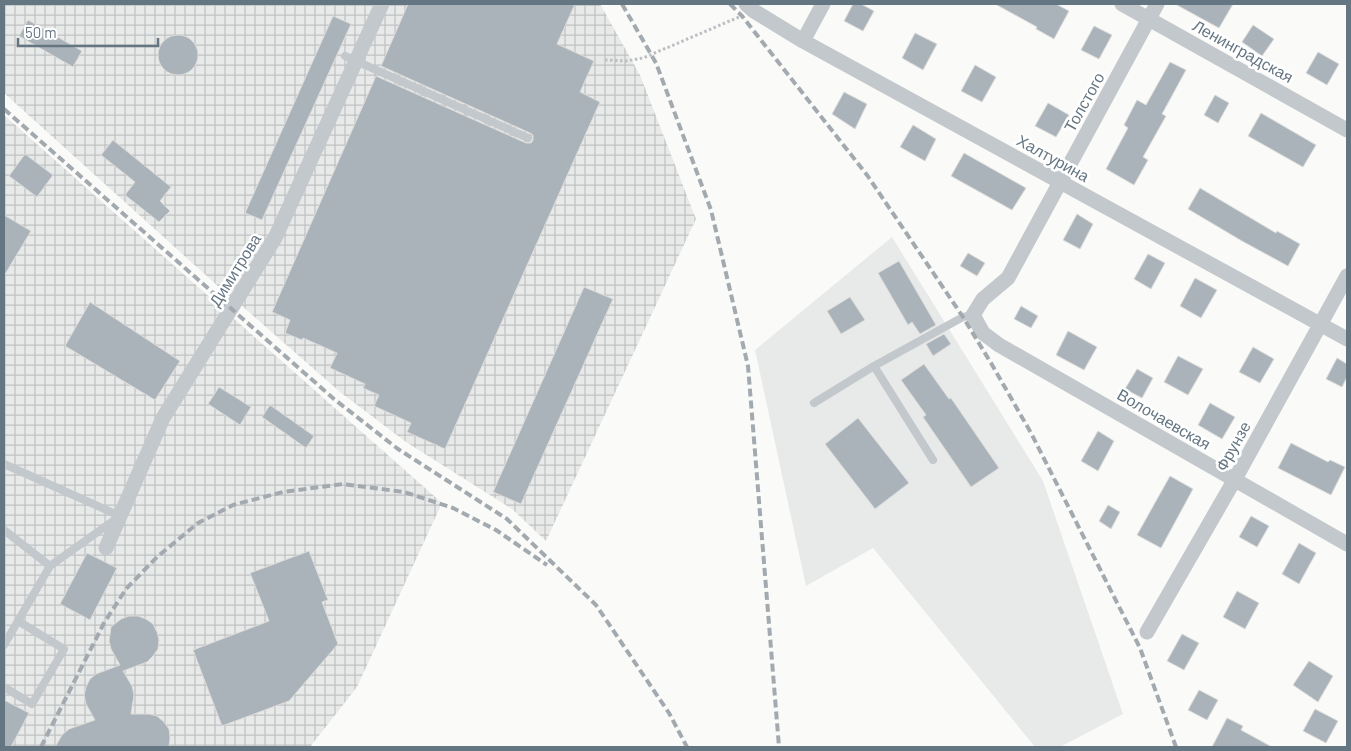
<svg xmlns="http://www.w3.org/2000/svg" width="1351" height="751" font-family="Barlow,sans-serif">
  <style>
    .built { fill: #e8e9e9 }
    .industrial { fill: url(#industrial-grid) }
    .building { fill: #aab3b9; stroke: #dcdcda }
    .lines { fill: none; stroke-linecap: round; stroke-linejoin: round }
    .path { stroke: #bbbfc2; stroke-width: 3; stroke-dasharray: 2.5 2.5; stroke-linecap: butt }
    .lane { stroke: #c3c8cc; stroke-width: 8 }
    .street { stroke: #c3c8cc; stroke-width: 15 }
    .rail { stroke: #a2aab0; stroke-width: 4; stroke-dasharray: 8 4; stroke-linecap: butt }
    .labels { text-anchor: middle; stroke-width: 5; stroke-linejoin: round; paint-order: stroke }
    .street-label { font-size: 16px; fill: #657683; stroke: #fff }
  </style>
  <defs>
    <pattern id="industrial-grid" width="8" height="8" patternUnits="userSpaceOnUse" patternTransform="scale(1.25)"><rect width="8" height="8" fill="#e8e9e9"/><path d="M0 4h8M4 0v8" fill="none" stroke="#c0c1c2"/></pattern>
  </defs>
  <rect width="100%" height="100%" fill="#fafaf8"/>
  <path class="built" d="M892,237L1043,481L1123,714L1060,747H1035L873,548L806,586L755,350Z"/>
  <path class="industrial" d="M4,4H376L270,236L230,297L4,93Z
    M388,4H600L640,75L696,219L546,541L512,509L406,442L340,392L241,305Z
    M4,115L442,503L357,687L310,747H4Z"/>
  <path class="building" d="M408,4H575L557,44L594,61L580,92L600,102L445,449L407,432L411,423L374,406L379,395L363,388L365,384L330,368L337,353L303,338L302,340L285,333L290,320L272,312L376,76L526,143H531L533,140V135L530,133L381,66Z
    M853,4H861L874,11L863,31L844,21Z
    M995,4H1056L1069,11L1054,39L1036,29L1037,27Z
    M1175,4H1233L1219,28Z
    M333,16L351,24L262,220L245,213Z
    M28,20L82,51L73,67L19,36Z
    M1253,25L1274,39L1262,56L1242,42Z
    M1094,26L1112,35L1099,59L1081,50Z
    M915,33L937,44L923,70L902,58Z
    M158 55a20 20 0 1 1 40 0a20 20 0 1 1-40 0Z
    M1318,52L1339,64L1327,85L1306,73Z
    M1170,62L1186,70L1162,114L1166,116L1143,157L1148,160L1134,185L1106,169L1128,128L1124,125L1137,100L1146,105Z
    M975,65L996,77L982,102L961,91Z
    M844,92L867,104L855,129L832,114Z
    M1215,95L1229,103L1218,123L1204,115Z
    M1048,103L1069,115L1056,137L1035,126Z
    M1261,113L1316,145L1303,167L1248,136Z
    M913,125L936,139L925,161L900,147Z
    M113,140L171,187L160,201L170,211L159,222L125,195L135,182L101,155Z
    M964,153L1026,188L1012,210L951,176Z
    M25,154L53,175L37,197L9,176Z
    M1200,188L1276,233L1277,231L1300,244L1288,266L1242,241L1188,209Z
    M1077,214L1093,224L1080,249L1063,240Z
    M4,215L31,231L4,276Z
    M968,253L985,263L977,276L960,266Z
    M1148,254L1165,263L1151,289L1134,279Z
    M899,261L936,325L920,334L912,322L908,325L878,273Z
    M1195,278L1217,290L1201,318L1180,306Z
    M584,287L613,299L521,504L493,492Z
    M850,297L865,320L841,334L827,311Z
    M90,302L180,361L155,400L65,346Z
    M1021,306L1038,316L1031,328L1014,319Z
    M1068,331L1097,347L1084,370L1056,355Z
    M944,334L951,344L933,356L926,344Z
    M1253,347L1274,359L1260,383L1239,372Z
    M1178,356L1203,369L1188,395L1164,382Z
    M1337,358L1347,364V377L1342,387L1326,379Z
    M924,364L949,399L951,398L999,468L971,487L923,417L926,415L901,380Z
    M1137,369L1153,378L1142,398L1125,389Z
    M219,387L251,407L240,425L208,404Z
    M1210,403L1235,417L1222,439L1198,425Z
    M270,405L314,436L306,448L262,417Z
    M858,418L909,483L875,509L825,444Z
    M1098,431L1114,441L1098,471L1081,461Z
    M1291,443L1328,462L1330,460L1345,467L1331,495L1278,468Z
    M1170,476L1193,489L1161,548L1137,535Z
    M1108,505L1120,512L1111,529L1099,521Z
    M1251,516L1269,526L1257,547L1239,537Z
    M1299,543L1316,553L1299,584L1282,574Z
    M309,551L328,600L322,602L338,644L289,701L222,726L193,650L269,621L250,573Z
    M87,553L117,568L90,620L60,604Z
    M1237,591L1259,603L1245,629L1223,617Z
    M129,616H138L146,619L153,624L157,632L159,640L158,649L153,656L147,662L123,671L132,686L134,695L131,714H149L157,716L164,722L169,729L170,738L169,747H55L62,735L69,729L95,720L86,704L84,695L86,687L90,679L96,674L120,665L111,649L109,641L111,627L121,619Z
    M1182,634L1199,643L1184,670L1167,661Z
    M1309,661L1333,676L1318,702L1293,685Z
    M1199,690L1218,700L1207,720L1188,710Z
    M4,700L29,713L11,747H4Z
    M1315,709L1338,721L1326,743L1303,731Z
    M1227,718L1243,726L1241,730L1272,747H1212Z"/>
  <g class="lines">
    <path class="path" d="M605,60L626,61L643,58L739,17"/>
    <path class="lane" d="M345,56L528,138
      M874,366L933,460
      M814,403L874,366L963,317L973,315
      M4,464L120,516L50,566L4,645
      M4,530L50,566
      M4,687L32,704L64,649L18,621"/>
    <path class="street" d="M746,4L754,11L803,41L1347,339
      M1122,4L1347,130
      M1157,4L1008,278L983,299L973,315L983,333L999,345L1347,544
      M803,41L823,4
      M106,548L163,418L275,238L382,4
      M1147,632L1235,479L1347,276"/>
    <path class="rail" d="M622,4L656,63L711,210L748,366L779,747
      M730,4L742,16L867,175L963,317L991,363L1031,433L1140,648L1176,747
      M4,109L334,399L398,449L507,519L596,605L669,713L687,747
      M41,747L104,623L126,589L157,557L198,523L233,505L283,492L343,484L404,492L453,508L496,530L547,565"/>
  </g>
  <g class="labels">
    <g class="street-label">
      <text transform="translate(1243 51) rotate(29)" y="6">Ленинградская</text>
      <text transform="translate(1084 102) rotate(-61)" y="6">Толстого</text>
      <text transform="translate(1053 158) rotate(29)" y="6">Халтурина</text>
      <text transform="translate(235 270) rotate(-58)" y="6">Димитрова</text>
      <text transform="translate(1164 419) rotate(30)" y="6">Волочаевская</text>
      <text transform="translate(1233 446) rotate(-61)" y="6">Фрунзе</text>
    </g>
  </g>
  <rect width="1351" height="751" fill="none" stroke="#657683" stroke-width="10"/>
  <path d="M18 38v8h140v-8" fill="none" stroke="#657683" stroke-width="2.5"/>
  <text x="25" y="38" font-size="15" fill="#657683" stroke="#ffffff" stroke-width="4" paint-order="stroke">50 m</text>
</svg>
